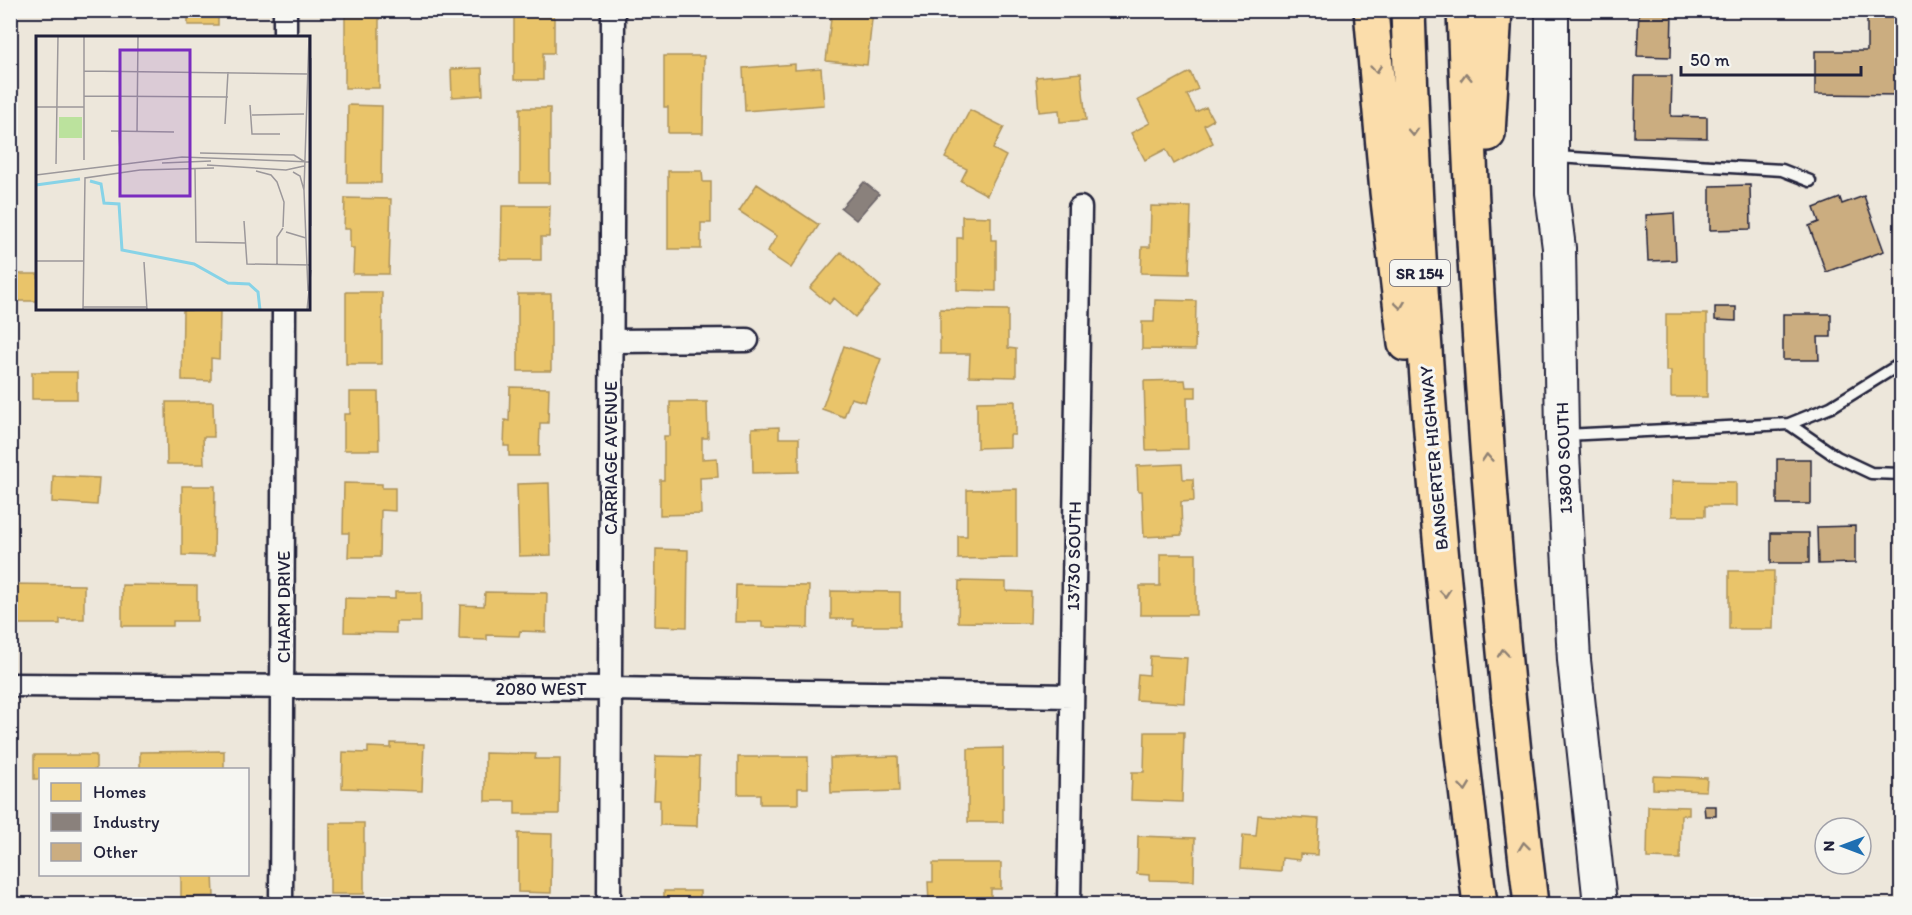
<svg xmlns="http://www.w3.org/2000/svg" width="1912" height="915" font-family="Itim,sans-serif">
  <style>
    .homes { fill: #e9c46a; stroke: #ad935c; stroke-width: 1.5 }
    .industry { fill: #8a817c; stroke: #6b6468; stroke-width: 1.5 }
    .building { fill: #cbad80; stroke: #22223b; stroke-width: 1.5 }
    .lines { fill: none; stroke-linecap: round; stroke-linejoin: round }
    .lane-casing { stroke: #22223b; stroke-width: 15 }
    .street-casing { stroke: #22223b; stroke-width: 27 }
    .secondary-casing { stroke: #22223b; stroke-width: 36 }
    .highway-casing { stroke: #22223b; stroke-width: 38 }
    .lane { stroke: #f6f6f2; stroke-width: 10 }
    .street { stroke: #f6f6f2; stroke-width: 22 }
    .secondary { stroke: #f6f6f2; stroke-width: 32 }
    .highway { stroke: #fbddab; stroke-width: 33 }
    .oneway { stroke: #8e8073 }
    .labels { text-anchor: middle; stroke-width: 6; stroke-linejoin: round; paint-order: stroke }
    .shield { fill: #f6f6f2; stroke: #626272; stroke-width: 1.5 }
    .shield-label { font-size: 16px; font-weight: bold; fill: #22223b }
    .street-label { font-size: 18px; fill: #22223b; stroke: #f6f6f2 }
    .inset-river { fill: none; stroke: #87d3e7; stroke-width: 3 }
    .inset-road { fill: none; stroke: #9c989b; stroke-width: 1.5 }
    .view { fill: #7b2cbf; fill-opacity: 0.15; stroke: #7b2cbf; stroke-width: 3 }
    .inset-edge { fill: none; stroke: #22223b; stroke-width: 3 }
  </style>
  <rect width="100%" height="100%" fill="#ede7db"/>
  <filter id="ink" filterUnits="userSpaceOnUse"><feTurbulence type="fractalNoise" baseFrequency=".0167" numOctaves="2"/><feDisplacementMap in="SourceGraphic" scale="12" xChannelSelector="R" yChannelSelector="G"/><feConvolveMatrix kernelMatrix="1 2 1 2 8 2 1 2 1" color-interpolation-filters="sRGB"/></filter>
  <g filter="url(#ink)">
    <path class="homes" d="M188,10H218V25H188Z
      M832,10H873L867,65L826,61Z
      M345,13H379V88H345Z
      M514,13H554V53H543V80H514Z
      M664,56H704L703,133H668V107H664Z
      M795,64V70L821,68L824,105L745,111L743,68Z
      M482,68L483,95L452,97L451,69Z
      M1190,72L1198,89L1187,95L1196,112L1206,107L1213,120L1204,125L1213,143L1174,164L1166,149L1145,160L1131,133L1150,123L1138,100Z
      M1081,73L1086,120L1060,122L1059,110L1039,112L1036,77Z
      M348,105L382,106L381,183H347Z
      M520,108H550V183H520Z
      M970,110L1004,127L993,149L1006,156L987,195L961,181L967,169L945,158Z
      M668,171H702L703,182H711V223H701V249H668Z
      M757,184L819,225L791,268L767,252L777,236L739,211Z
      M345,198L391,199L389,274H353L354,248H350V229H344Z
      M502,206H550L549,237H541V260H501Z
      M1151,206L1191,207L1189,274L1141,273L1142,247H1150Z
      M962,216L991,217V240H996V291L957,290V238H962Z
      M841,252L881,287L855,317L834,298L829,304L810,288Z
      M14,274H38V301H14Z
      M346,292H382V364H346Z
      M518,294H551V371H518Z
      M1155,300L1196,301L1195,350L1142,349V322H1154Z
      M940,309L1008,310V348L1016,349V377L969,376L970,354H940Z
      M183,310L220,311L219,359L211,358V381L182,380Z
      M1666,314H1707V397H1671V371H1666Z
      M844,346L881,359L865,402L851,398L844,417L822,409Z
      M32,372H77V399H32Z
      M1185,380L1186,387H1196V397H1187L1188,449L1146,450L1144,381Z
      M510,387L549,388L548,423H540L539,456H509V446H504L505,420L509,421Z
      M350,392H378L379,450H344V414H350Z
      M1015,401V435H1010V447L977,448V402Z
      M166,402H213L214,437H203L204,464H167Z
      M670,402H707L708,438H702V459L717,458L718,477L700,478L701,514L660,515V480H664V436H670Z
      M779,427V438H799V472L753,473L752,428Z
      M1182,464L1183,479H1193L1194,501L1181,502L1182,535L1144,537L1142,491H1138L1137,466Z
      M53,476L99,478L97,505L52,502Z
      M1672,481L1736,482V506H1705V516H1672Z
      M344,483L382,484V488H395V511L381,510L380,557H348L349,533H343Z
      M549,483L551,555L519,556L517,484Z
      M182,486H215L214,556L182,555Z
      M1017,489V558L958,559V536H967V490Z
      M656,549L688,550L687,627L655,626Z
      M1160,554H1196V615H1140V586H1160Z
      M1729,571H1774L1773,629H1729Z
      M959,581L1006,582V591L1031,592L1030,623L958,622Z
      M10,584L84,585V619H60V624H10Z
      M122,585L197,586V621H173V626H122Z
      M736,585L809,586L808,628L762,627V622H735Z
      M831,591L900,592V626H853V619H831Z
      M395,592H421V622H396V633L344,632L345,598L395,599Z
      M485,592L547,593L546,632L520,631L519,636L487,635V640L459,639L460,605L484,606Z
      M1150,656L1187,658L1184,703L1136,700L1138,674L1149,675Z
      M1145,732H1184L1182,802L1131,800L1132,772H1144Z
      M391,743L424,744L422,791L342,788L343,752L368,753V747L391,748Z
      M1003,748V822H968V749Z
      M224,751V770H140V752Z
      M485,753L536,754L535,759H560L559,814H515V801H485Z
      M34,755H96V770H40V779H34Z
      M656,756L699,757L697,826L660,825V800H654Z
      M898,756L899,791L831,793L830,758Z
      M738,757H808V788H798V804H760V794H738Z
      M1653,776L1707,778L1706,791L1653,789Z
      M1648,806L1689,807V815H1681L1680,859L1647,858Z
      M1258,815L1319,819L1317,855L1300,854V860L1282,858L1281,871L1241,868L1243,835L1256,836Z
      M330,823H364V894H330Z
      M518,833L552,834L551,893L518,892Z
      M1138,836L1195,838L1194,881L1149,880V875L1137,874Z
      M933,863H1001V889H991V897H986L987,904H929L928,882H933Z
      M181,874H213L214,896L181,897Z
      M664,891H700V904H664Z"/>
    <path class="industry" d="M864,182L879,194L856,220L841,208Z"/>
    <path class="building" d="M1639,10H1672L1671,57L1637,56Z
      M1867,10H1902V95L1815,94V51H1867Z
      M1635,76H1672L1671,116L1707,117V138L1634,137Z
      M1750,185L1751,229L1710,230V186Z
      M1864,196L1884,251L1826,272L1809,226L1819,222L1814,208L1840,198L1842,204Z
      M1674,213L1676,260L1648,261L1646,215Z
      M1715,307H1736V321L1715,320Z
      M1783,314H1831V337H1818L1819,360H1783Z
      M1777,459H1811V504H1777Z
      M1855,526V563L1818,564L1817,527Z
      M1771,533H1809V563H1771Z
      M1704,806H1716V816H1705Z"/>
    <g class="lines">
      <defs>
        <path id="lane" d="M1555,157L1782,170L1810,181
          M1789,424L1837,457L1871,473L1902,474
          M1565,435L1789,424L1831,407L1902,363"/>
        <path id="street" d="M285,38V10
          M612,341L747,340
          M10,685L609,689L1072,696
          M281,904L284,309
          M609,904L613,10
          M1069,904L1080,208"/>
        <path id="secondary" d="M1552,10V193L1559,248L1562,435L1574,660L1600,904"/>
        <path id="highway" d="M1371,10L1387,192L1405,344
          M1408,10C1417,310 1442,608 1480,904
          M1464,10C1474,310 1495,607 1531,904
          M1488,134L1495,10"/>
      </defs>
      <use href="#lane" class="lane-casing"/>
      <use href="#street" class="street-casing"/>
      <use href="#secondary" class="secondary-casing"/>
      <use href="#highway" class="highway-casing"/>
      <use href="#lane" class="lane"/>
      <use href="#street" class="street"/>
      <use href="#secondary" class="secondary"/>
      <use href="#highway" class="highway"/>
    </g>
    <defs><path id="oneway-chevron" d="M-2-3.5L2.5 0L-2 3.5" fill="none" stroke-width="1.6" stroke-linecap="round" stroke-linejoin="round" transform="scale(1.5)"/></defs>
    <g class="oneway">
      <use href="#oneway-chevron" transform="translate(1376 69) rotate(85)"/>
      <use href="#oneway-chevron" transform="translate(1466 77) rotate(-92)"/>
      <use href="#oneway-chevron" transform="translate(1413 132) rotate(87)"/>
      <use href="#oneway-chevron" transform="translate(1400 305) rotate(82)"/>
      <use href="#oneway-chevron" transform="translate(1487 458) rotate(-94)"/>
      <use href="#oneway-chevron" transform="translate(1445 593) rotate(85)"/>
      <use href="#oneway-chevron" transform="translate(1503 653) rotate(-95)"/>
      <use href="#oneway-chevron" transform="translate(1465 787) rotate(83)"/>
      <use href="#oneway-chevron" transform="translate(1524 846) rotate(-97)"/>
    </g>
  </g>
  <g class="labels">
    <rect class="shield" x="1390" y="260" width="60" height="26" rx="4.5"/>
    <g class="shield-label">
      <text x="1420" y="279">SR 154</text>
    </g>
    <g class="street-label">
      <text transform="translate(611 458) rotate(-90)" y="6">CARRIAGE AVENUE</text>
      <text transform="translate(1434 458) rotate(-95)" y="6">BANGERTER HIGHWAY</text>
      <text transform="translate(1564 458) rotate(-92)" y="6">13800 SOUTH</text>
      <text transform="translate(1074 556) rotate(-89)" y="6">13730 SOUTH</text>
      <text transform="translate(284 607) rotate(-90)" y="6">CHARM DRIVE</text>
      <text x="541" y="695">2080 WEST</text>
    </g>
  </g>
  <g transform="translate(36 36)">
    <rect width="274" height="274" fill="#ede7db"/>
    <path d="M23,81H46V102H23Z" fill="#bbe29d"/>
    <path class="inset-river" d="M54,145L65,148L68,167L83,168L86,214L158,228L192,247L213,248L222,256L224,274M0,149L44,143"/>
    <path class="inset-road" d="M275,22V190M48,35L271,38M48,60L192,61M214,69L216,98H244M0,71H48M216,79L268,78M189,88L192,36M75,95L138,96M83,95L84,117M101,96L102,0M164,117L258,119L269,126M48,124V0M126,127L175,125M20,128L22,0M171,129L250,134L268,130M159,133L160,206L210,207M220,135L235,139L241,146L248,166L247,191M257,136L264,140L268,154M0,139L146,121L275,126M208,185L211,228L275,229M250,196L270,202M0,225H47M108,226L111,274M241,228V201L247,192M272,255L268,154L273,0M47,271H111M47,274L49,142L104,134L178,132M271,274L275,234"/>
    <path class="view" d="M84,14H154V160H84Z"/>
    <rect width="274" height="274" class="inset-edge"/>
  </g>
  <rect width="1912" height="915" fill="none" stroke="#f6f6f2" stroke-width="36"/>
  <rect x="18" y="18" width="1876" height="879" fill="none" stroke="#22223b" stroke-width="2" filter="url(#ink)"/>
  <rect x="39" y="768" width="210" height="108" fill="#f6f6f2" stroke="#a1a1a9" stroke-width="1.5"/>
  <rect x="51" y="783" width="30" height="18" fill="#e9c46a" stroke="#a1a1a9" stroke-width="1.5"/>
  <text x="93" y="798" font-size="18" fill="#22223b">Homes</text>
  <rect x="51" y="813" width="30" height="18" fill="#8a817c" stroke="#a1a1a9" stroke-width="1.5"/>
  <text x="93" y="828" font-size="18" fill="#22223b">Industry</text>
  <rect x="51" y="843" width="30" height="18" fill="#cbad80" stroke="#a1a1a9" stroke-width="1.5"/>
  <text x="93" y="858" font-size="18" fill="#22223b">Other</text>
  <g transform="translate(1843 846) rotate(270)"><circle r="28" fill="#f6f6f2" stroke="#a1a1a9" stroke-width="1.5"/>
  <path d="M0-4.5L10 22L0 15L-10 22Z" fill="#1f6fb2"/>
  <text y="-9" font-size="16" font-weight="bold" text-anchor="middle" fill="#22223b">N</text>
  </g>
  <path d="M1681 66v9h180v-9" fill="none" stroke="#22223b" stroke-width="3"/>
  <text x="1690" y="66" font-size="18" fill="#22223b" stroke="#f6f6f2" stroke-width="4.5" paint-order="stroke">50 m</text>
</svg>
